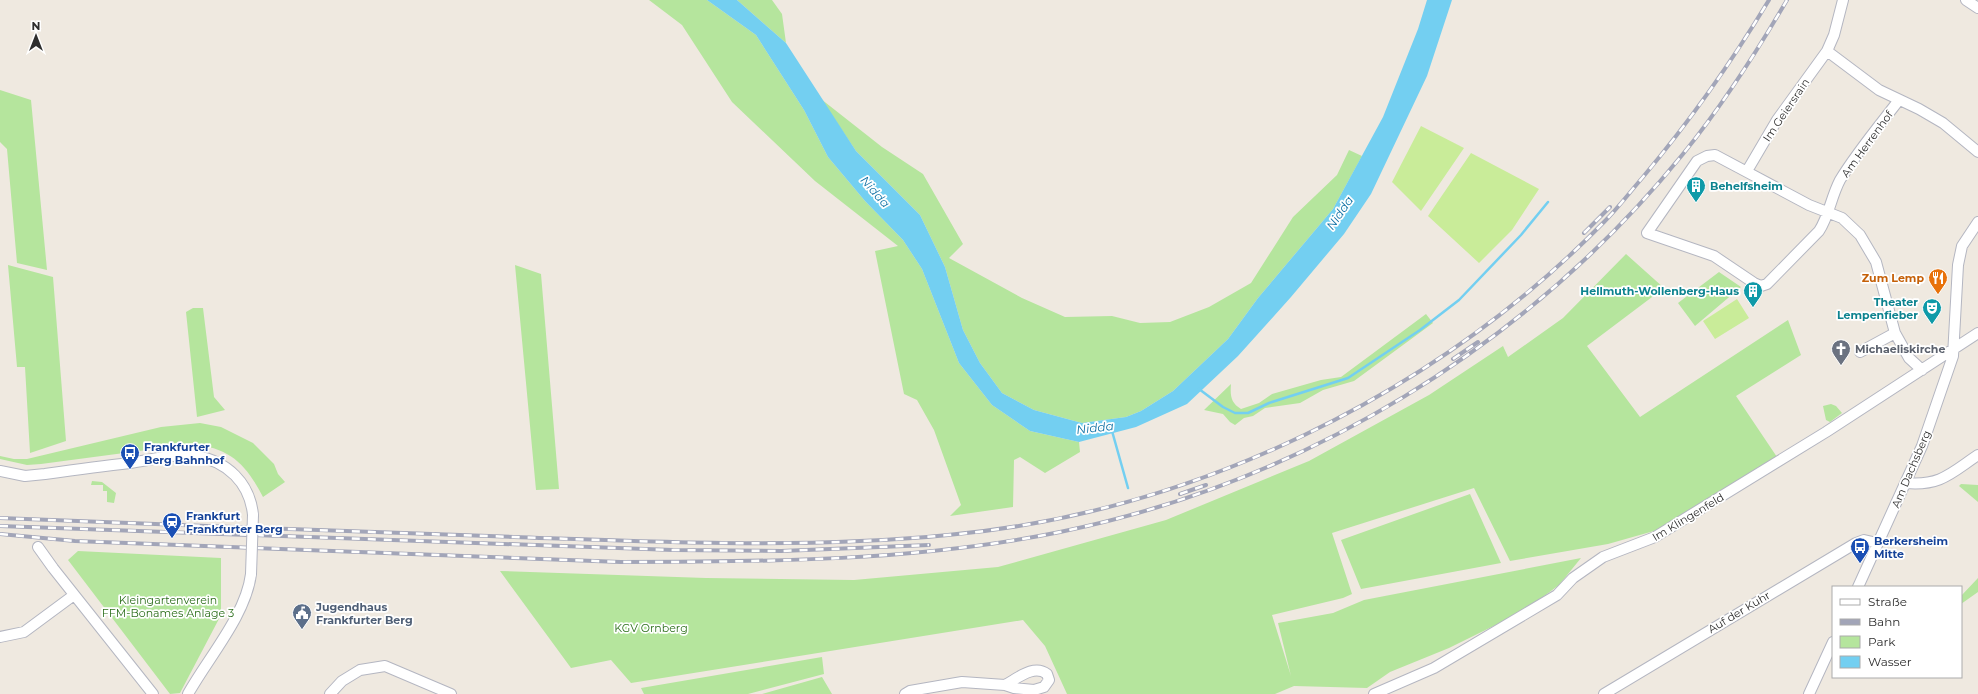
<svg xmlns="http://www.w3.org/2000/svg" width="1978" height="694" font-family="Montserrat,sans-serif">
  <style>
    .green { fill: #b5e59d }
    .pitch { fill: #c9ec99 }
    .water { fill: #73cff1 }
    .lines { fill: none; stroke-linecap: round; stroke-linejoin: round }
    .stream { stroke: #73cff1; stroke-width: 2.5 }
    .minor-casing { stroke: #b4b6c1; stroke-width: 12 }
    .minor { stroke: #fff; stroke-width: 10 }
    .rail-casing { stroke: #a2a5b8; stroke-width: 4 }
    .rail { stroke: #fff; stroke-width: 2.5; stroke-dasharray: 8; stroke-linecap: butt }
    .minor-bridge-casing { stroke: #b4b6c1; stroke-width: 12; stroke-linecap: butt }
    .minor-bridge { stroke: #fff; stroke-width: 10 }
    .labels { text-anchor: middle; stroke-width: 3.5; stroke-linejoin: round; paint-order: stroke }
    .street-label { font-size: 11px; fill: #2e2e2e; stroke: #fff }
    .culture-label { font-size: 11px; font-weight: bold; fill: #0d838f; stroke: #fff; text-anchor: end }
    .food-label { font-size: 11px; font-weight: bold; fill: #c56008; stroke: #fff; text-anchor: end }
    .worship-label { font-size: 11px; font-weight: bold; fill: #5b616d; stroke: #fff; text-anchor: start }
    .transit-label { font-size: 11px; font-weight: bold; fill: #164399; stroke: #fff; text-anchor: start }
    .park-label { font-size: 11px; fill: #2b6e1a; stroke: #fff }
    .service-label { font-size: 11px; font-weight: bold; fill: #4e5e75; stroke: #fff; text-anchor: start }
    .water-label { font-size: 12px; font-style: italic; fill: #0c6fa3; stroke: #fff }
  </style>
  <rect width="100%" height="100%" fill="#efe9e0"/>
  <path class="green" d="M649,0H707L756,35L804,110L828,157L865,201L903,240L922,269L959,363L992,405L1030,431L1079,442L1080,452L1045,473L1020,457L1014,460L1013,507L950,516L961,505L934,430L917,400L904,394L875,251L898,246L815,181L732,102L682,25Z
    M737,0H772L782,14L786,43Z
    M0,90L31,100L47,270L17,263L7,149L0,142Z
    M821,99L882,147L923,174L963,244L949,258L1022,298L1065,317L1112,316L1140,323L1170,322L1209,307L1251,283L1293,217L1337,175L1349,150L1362,156L1333,209L1258,298L1228,339L1173,391L1141,411L1126,417L1082,423L1034,410L1002,393L980,363L963,330L945,267L920,215L856,151Z
    M1626,254L1664,288L1587,346L1640,417L1788,320L1801,355L1736,396L1777,457L1668,527L1608,544L1510,561L1474,488L1332,533L1352,594L1343,598L1272,615L1291,676L1278,623L1333,613L1364,600L1581,558L1559,585L1524,611L1449,648L1390,672L1367,688L1294,686L1275,694H1067L1045,646L1023,620L631,683L611,660L571,668L500,571L706,578L854,580L998,567L1166,520L1309,461L1429,395L1503,346L1508,357L1563,318Z
    M8,265L53,277L66,441L30,453L25,367H17Z
    M515,265L541,274L559,489L536,490Z
    M1719,272L1741,287L1695,326L1678,303Z
    M193,308H203L214,397L225,410L197,417L186,312Z
    M1426,314L1433,323L1354,381L1323,390L1300,403L1265,408L1253,416L1244,418L1235,425L1230,422L1223,414L1204,410L1231,384C1230,396 1231,403 1241,409L1259,403L1272,394L1321,380L1341,377Z
    M1831,404L1836,406L1842,413L1830,422L1826,420L1823,406Z
    M200,423L221,427L253,443L274,464L278,474L285,482L263,497C246,464 230,448 192,444L41,464L27,465L0,459V456L14,459H27L161,427Z
    M92,481L102,482L116,493L114,503L107,502V491H103V485H91Z
    M1961,484L1978,485V502L1959,486Z
    M1470,494L1501,563L1361,589L1341,540Z
    M78,551L221,558V615L180,693L170,694L68,560Z
    M1978,578V592L1961,604V596Z
    M822,657L824,674L748,694H644L641,688Z
    M822,677L832,694H762Z"/>
  <path class="pitch" d="M1421,126L1464,148L1421,211L1392,182Z
    M1471,153L1539,189L1512,230L1479,263L1428,216Z
    M1737,299L1749,318L1715,339L1703,321Z"/>
  <path class="water" d="M707,0H737L786,43L856,151L920,215L945,267L963,330L980,363L1002,393L1034,410L1082,423L1126,417L1141,411L1173,391L1228,339L1258,298L1333,209L1383,117L1418,29L1427,0H1452L1427,76L1371,194L1344,234L1291,297L1238,356L1187,404L1136,427L1079,442L1030,431L992,405L959,363L922,269L903,240L865,201L828,157L804,110L756,35Z"/>
  <g class="lines">
    <path class="stream" d="M1199,389L1223,407L1235,413H1248L1269,403L1348,378L1420,330L1459,300L1521,235L1548,202
      M1112,431L1128,488"/>
    <defs>
      <path id="minor" d="M1966,0L1978,8
        M1827,51L1879,90L1919,109L1943,123L1978,152
        M1899,100C1879,126 1857,152 1840,180C1831,197 1829,216 1819,231L1767,284L1761,286L1754,283L1714,256L1647,233L1697,161L1707,156L1715,155L1809,205L1842,218L1860,235L1876,262L1895,333L1909,358L1922,370
        M1747,171L1777,120L1827,51L1834,35L1843,0
        M1860,352L1895,333
        M0,471L25,476L45,474C73,470 102,466 130,463C151,460 175,453 196,456C227,461 250,483 253,515
        M1906,483C1941,486 1951,473 1978,455
        M38,547L53,568L153,694
        M1858,587L1922,446L1953,356L1958,265L1962,246L1978,222
        M0,637L24,632L74,595
        M188,694C208,658 246,615 251,574
        M330,694L342,681L360,670L385,666L451,694
        M905,694L910,691L962,682L1005,685L1014,688L1034,690L1044,687L1049,680L1047,674C1034,664 1018,678 1005,685
        M1374,694L1434,668L1557,595L1573,578L1603,557L1655,537L1826,432L1978,333
        M1604,694L1856,543L1864,540L1877,543
        M1809,694L1833,642"/>
    </defs>
    <use href="#minor" class="minor-casing"/>
    <use href="#minor" class="minor"/>
    <defs>
      <path id="rail" d="M1584,233L1610,207
        M1453,359L1478,342
        M1180,494L1206,485
        M0,518C171,525 343,531 514,537C658,542 804,549 948,535C1191,513 1434,396 1604,222C1618,208 1630,192 1643,177C1690,121 1731,63 1769,0
        M0,526L673,550L781,551L929,545
        M0,534L75,541L621,562C767,562 917,561 1060,532C1304,482 1526,347 1683,154C1722,106 1756,53 1787,0"/>
    </defs>
    <use href="#rail" class="rail-casing"/>
    <use href="#rail" class="rail"/>
    <defs>
      <path id="minor-bridge" d="M251,574L253,515"/>
    </defs>
    <use href="#minor-bridge" class="minor-bridge-casing"/>
    <use href="#minor-bridge" class="minor-bridge"/>
  </g>
  <defs>
    <symbol id="building-pin" viewBox="-11 -11 22 30"><path d="M0 17L-7.5 6A9.5 9.5 0 1 1 7.5 6Z" fill="#0f9aa8" stroke="#fff"/><path d="M-4-6H4V6H1V3H-1V6H-4ZM-2.5-4.3h1.7v1.8h-1.7ZM.8-4.3h1.7v1.8H.8ZM-2.5-1h1.7V.8h-1.7ZM.8-1h1.7V.8H.8Z" fill="#fff"/></symbol>
    <symbol id="restaurant-pin" viewBox="-11 -11 22 30"><path d="M0 17L-7.5 6A9.5 9.5 0 1 1 7.5 6Z" fill="#e8710a" stroke="#fff"/><path d="M-5-6h1v4h1v-4h1v4h1v-4h1v5L-1.5 .5V6h-2V.5L-5-1ZM5-6V6H3V1.5H1.5Q1.5-4 5-6Z" fill="#fff"/></symbol>
    <symbol id="theatre-pin" viewBox="-11 -11 22 30"><path d="M0 17L-7.5 6A9.5 9.5 0 1 1 7.5 6Z" fill="#0f9aa8" stroke="#fff"/><path d="M-5-5.5Q0-4 5-5.5V0Q5 5 0 6Q-5 5-5 0ZM-3.3-2.5H-1v1.5H-3.3ZM1-2.5H3.3v1.5H1ZM-2.8 1Q0 5.5 2.8 1Z" fill="#fff"/></symbol>
    <symbol id="church-pin" viewBox="-11 -11 22 30"><path d="M0 17L-7.5 6A9.5 9.5 0 1 1 7.5 6Z" fill="#6b7280" stroke="#fff"/><path d="M-1.2-6h2.4v3.5h3.3v2.4h-3.3V6h-2.4V-.1h-3.3v-2.4h3.3Z" fill="#fff"/></symbol>
    <symbol id="bus-pin" viewBox="-11 -11 22 30"><path d="M0 17L-7.5 6A9.5 9.5 0 1 1 7.5 6Z" fill="#1a4fb4" stroke="#fff"/><path d="M-5-6H5V4H4V6H2V4H-2V6H-4V4H-5ZM-3.5-4V0h7V-4ZM-3.5 1.2v1.5H-2V1.2ZM2 1.2v1.5H3.5V1.2Z" fill="#fff"/></symbol>
    <symbol id="station-pin" viewBox="-11 -11 22 30"><path d="M0 17L-7.5 6A9.5 9.5 0 1 1 7.5 6Z" fill="#1a4fb4" stroke="#fff"/><path d="M-3-6H3Q5-6 5-4V2Q5 4 3 4L4.5 6H3L1.5 4h-3L-3 6H-4.5L-3 4Q-5 4-5 2V-4Q-5-6-3-6ZM-3.5-4v3h7v-3ZM-3.5 1v1.5H-2V1ZM2 1v1.5H3.5V1Z" fill="#fff"/></symbol>
    <symbol id="civic-pin" viewBox="-11 -11 22 30"><path d="M0 17L-7.5 6A9.5 9.5 0 1 1 7.5 6Z" fill="#5c6f8a" stroke="#fff"/><path d="M-.6-6.5H3V-4.5H.6V-3L4-1V1h2V6H-6V1h2V-1L-.6-3ZM-1.2 2.5V6h2.4V2.5Z" fill="#fff"/></symbol>
  </defs>
  <g fill-rule="evenodd">
    <use href="#building-pin" x="1685" y="175" width="22" height="30"/>
    <use href="#restaurant-pin" x="1927" y="267" width="22" height="30"/>
    <use href="#building-pin" x="1742" y="280" width="22" height="30"/>
    <use href="#theatre-pin" x="1921" y="297" width="22" height="30"/>
    <use href="#church-pin" x="1830" y="338" width="22" height="30"/>
    <use href="#bus-pin" x="119" y="442" width="22" height="30"/>
    <use href="#station-pin" x="161" y="511" width="22" height="30"/>
    <use href="#bus-pin" x="1849" y="536" width="22" height="30"/>
    <use href="#civic-pin" x="291" y="602" width="22" height="30"/>
  </g>
  <g class="labels">
    <g class="street-label">
      <text transform="translate(1786 110) rotate(-56)" y="4">Im Geiersrain</text>
      <text transform="translate(1867 144) rotate(-54)" y="4">Am Herrenhof</text>
      <text transform="translate(1911 469) rotate(-67)" y="4">Am Dachsberg</text>
      <text transform="translate(1688 517) rotate(-31)" y="4">Im Klingenfeld</text>
      <text transform="translate(1739 612) rotate(-31)" y="4">Auf der Kuhr</text>
    </g>
    <g class="culture-label">
      <text x="1710" y="190" text-anchor="start">Behelfsheim</text>
      <text x="1739" y="295">Hellmuth-Wollenberg-Haus</text>
      <text x="1918" y="306">Theater<tspan x="1918" dy="13">Lempenfieber</tspan></text>
    </g>
    <g class="food-label">
      <text x="1924" y="282">Zum Lemp</text>
    </g>
    <g class="worship-label">
      <text x="1855" y="353">Michaeliskirche</text>
    </g>
    <g class="transit-label">
      <text x="144" y="451">Frankfurter<tspan x="144" dy="13">Berg Bahnhof</tspan></text>
      <text x="186" y="520">Frankfurt<tspan x="186" dy="13">Frankfurter Berg</tspan></text>
      <text x="1874" y="545">Berkersheim<tspan x="1874" dy="13">Mitte</tspan></text>
    </g>
    <g class="park-label">
      <text x="168" y="604">Kleingartenverein<tspan x="168" dy="13">FFM-Bonames Anlage 3</tspan></text>
      <text x="651" y="632">KGV Ornberg</text>
    </g>
    <g class="service-label">
      <text x="316" y="611">Jugendhaus<tspan x="316" dy="13">Frankfurter Berg</tspan></text>
    </g>
    <g class="water-label">
      <text transform="translate(875 192) rotate(49)" y="4">Nidda</text>
      <text transform="translate(1340 213) rotate(-56)" y="4">Nidda</text>
      <text transform="translate(1095 428) rotate(-6)" y="4">Nidda</text>
    </g>
  </g>
  <rect x="1832" y="586" width="130" height="92" fill="#ffffff" stroke="#ababab"/>
  <rect x="1840" y="599" width="20" height="6" fill="#ffffff" stroke="#ababab"/>
  <text x="1868" y="606" font-size="12" fill="#2e2e2e">Straße</text>
  <rect x="1840" y="619" width="20" height="6" fill="#a2a5b8" stroke="#ababab"/>
  <text x="1868" y="626" font-size="12" fill="#2e2e2e">Bahn</text>
  <rect x="1840" y="636" width="20" height="12" fill="#b5e59d" stroke="#ababab"/>
  <text x="1868" y="646" font-size="12" fill="#2e2e2e">Park</text>
  <rect x="1840" y="656" width="20" height="12" fill="#73cff1" stroke="#ababab"/>
  <text x="1868" y="666" font-size="12" fill="#2e2e2e">Wasser</text>
  <g transform="translate(36 36)" stroke="#ffffff" stroke-width="3" paint-order="stroke">
  <path d="M0-3L7 15L0 10L-7 15Z" fill="#2e2e2e"/>
  <text y="-6" font-size="11" font-weight="bold" text-anchor="middle" fill="#2e2e2e">N</text>
  </g>
</svg>
